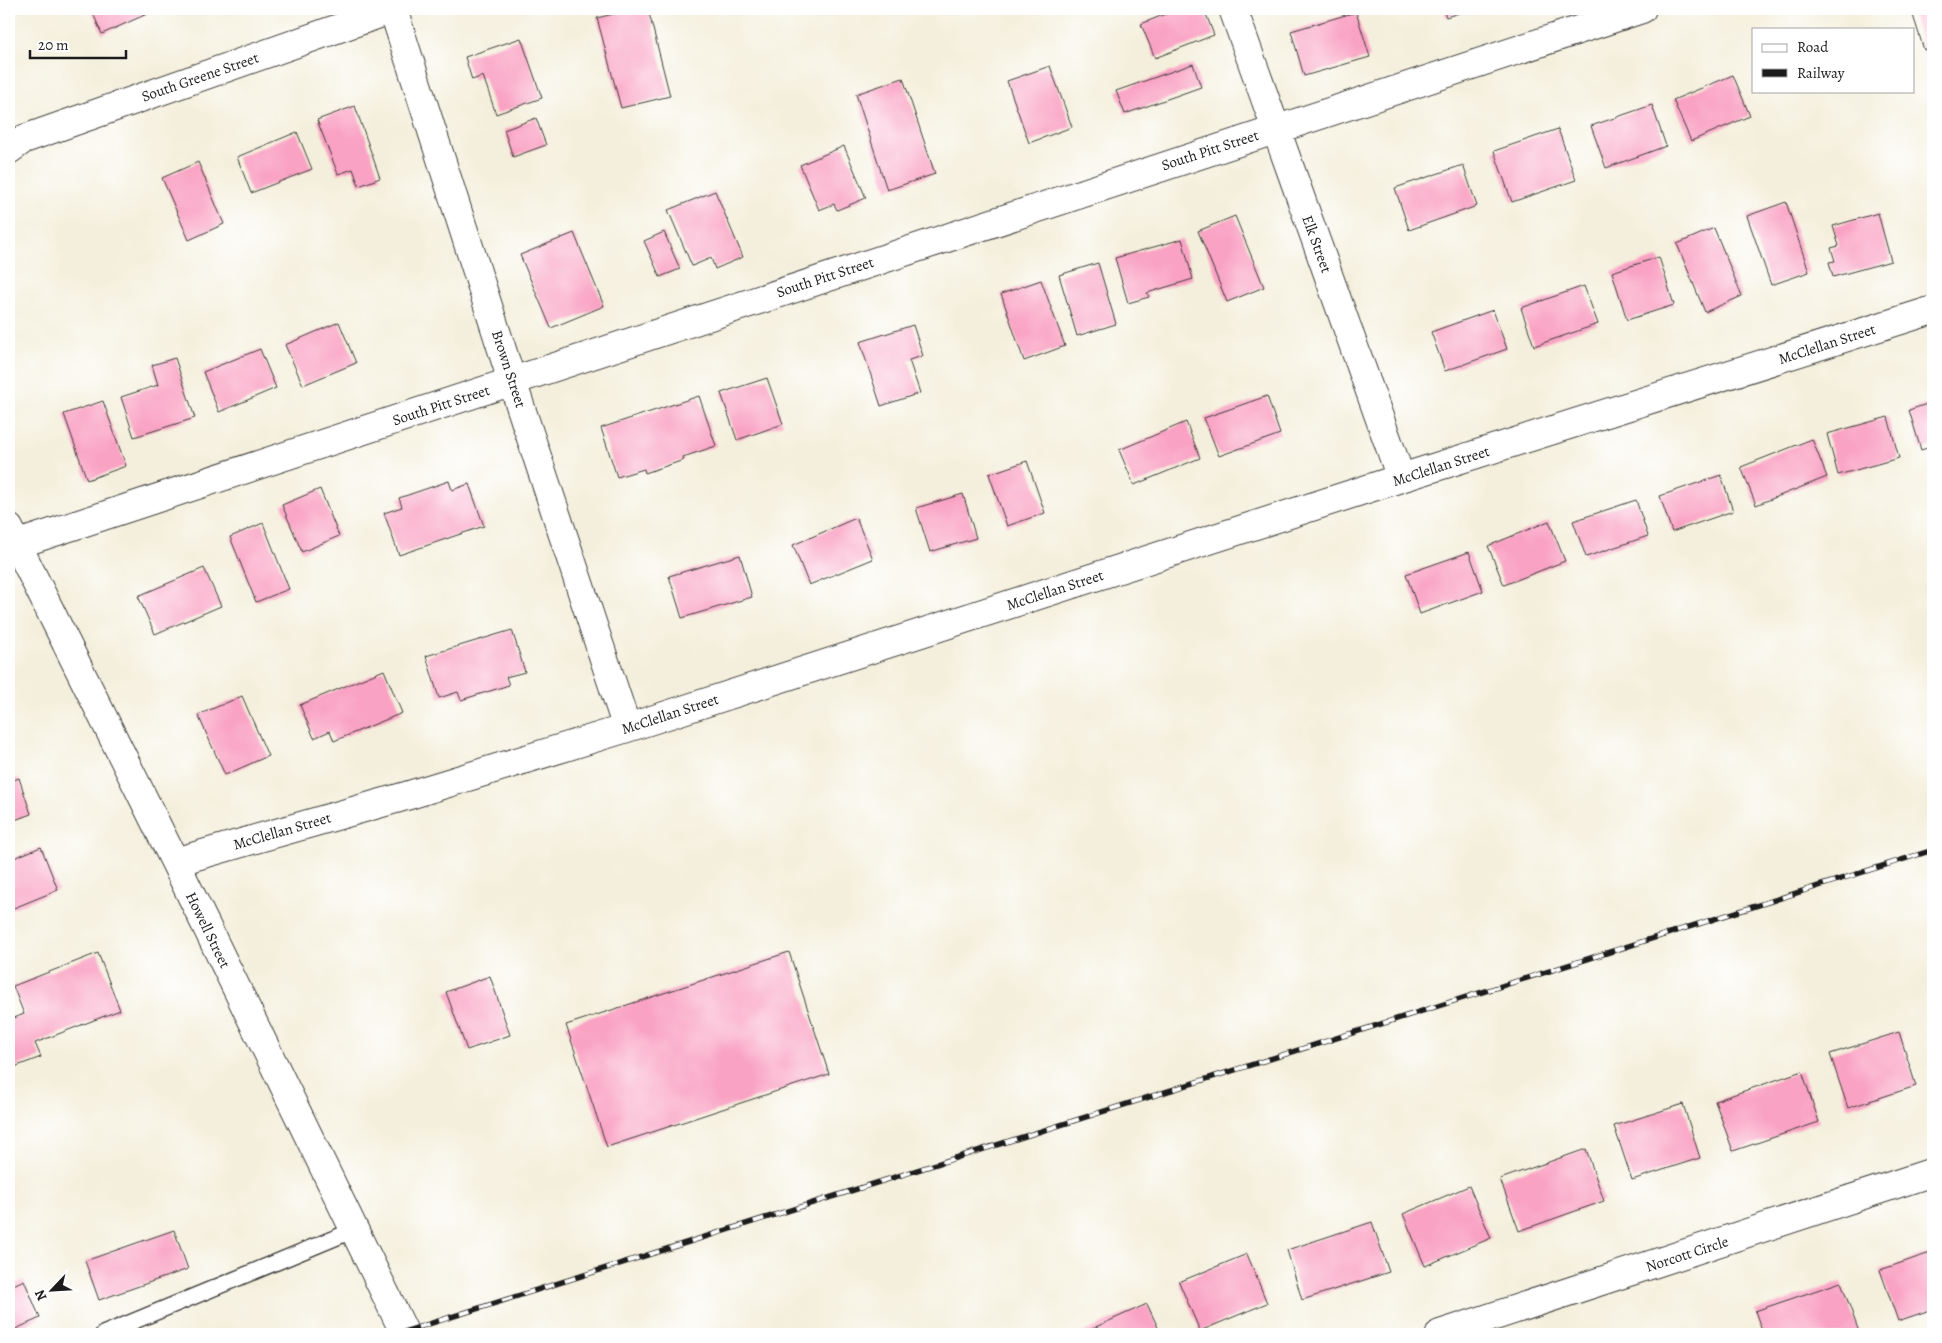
<svg xmlns="http://www.w3.org/2000/svg" width="1942" height="1343" font-family="Alegreya,serif">
  <style>
    .building { fill: #f9a2c3 }
    .lines { fill: none; stroke-linecap: round; stroke-linejoin: round }
    .service-casing { stroke: #3c3c39; stroke-width: 18 }
    .minor-casing { stroke: #3c3c39; stroke-width: 30 }
    .service { stroke: #fff; stroke-width: 15 }
    .minor { stroke: #fff; stroke-width: 28 }
    .rail-casing { stroke: #1c1c1c; stroke-width: 5.5 }
    .rail { stroke: #fff; stroke-width: 4; stroke-dasharray: 11; stroke-linecap: butt }
    .labels { text-anchor: middle; stroke-width: 4; stroke-linejoin: round; paint-order: stroke }
    .street-label { font-size: 15px; fill: #1c1c1c; stroke: #fff }
  </style>
  <rect width="100%" height="100%" fill="#fff"/>
  <filter id="ink" filterUnits="userSpaceOnUse"><feTurbulence type="fractalNoise" baseFrequency=".02" numOctaves="2"/><feDisplacementMap in="SourceGraphic" scale="10" xChannelSelector="R" yChannelSelector="G"/><feConvolveMatrix kernelMatrix="1 2 1 2 8 2 1 2 1" color-interpolation-filters="sRGB"/></filter>
  <filter id="wash" filterUnits="userSpaceOnUse"><feTurbulence type="fractalNoise" baseFrequency=".0096" numOctaves="4" result="noise"/><feDisplacementMap in="SourceGraphic" scale="20" xChannelSelector="R" yChannelSelector="G"/><feGaussianBlur stdDeviation="1.12" result="paint"/><feColorMatrix in="noise" values="0 0 0 0 0 0 0 0 0 0 0 0 0 0 0 0 0 1.4 0 .05"/><feComposite in="paint" operator="in"/></filter>
  <g filter="url(#wash)">
    <rect width="100%" height="100%" fill="#f4efdc"/>
    <g id="blocks">
      <path class="building" d="M91,9H158L102,34Z
        M634,9H648L670,96L621,108L597,18Z
        M1178,9H1204L1214,35L1155,58L1141,24Z
        M1443,9H1472L1446,17Z
        M1911,9H1933V48L1924,50Z
        M1356,12L1370,57L1304,76L1291,31Z
        M521,38L542,98L496,114L483,76L472,80L465,57Z
        M1193,64L1201,87L1125,114L1116,91Z
        M1050,66L1072,127L1029,143L1007,81Z
        M1733,75L1750,116L1691,141L1673,100Z
        M903,78L935,174L887,190L856,94Z
        M1652,105L1666,146L1606,168L1591,126Z
        M355,106L380,178L359,186L353,169L338,174L317,120Z
        M536,118L546,145L513,157L504,130Z
        M1558,129L1576,180L1512,202L1494,151Z
        M297,132L312,169L251,193L237,157Z
        M844,146L866,198L837,210L834,204L819,210L800,165Z
        M198,162L224,224L189,240L162,178Z
        M1463,165L1477,206L1409,230L1395,188Z
        M715,191L743,257L715,269L711,258L692,266L668,210Z
        M1786,202L1809,272L1771,285L1747,216Z
        M1878,213L1891,261L1833,277L1829,262L1835,261L1831,248L1839,246L1833,226Z
        M1235,216L1264,287L1227,302L1198,231Z
        M1714,228L1742,296L1705,312L1677,244Z
        M664,232L680,269L660,277L644,241Z
        M574,233L604,306L551,328L520,255Z
        M1182,239L1193,279L1147,293L1149,297L1128,303L1115,258Z
        M1659,257L1674,305L1627,320L1612,272Z
        M1098,263L1116,324L1077,336L1059,275Z
        M1041,280L1065,346L1024,361L1001,294Z
        M1584,286L1598,324L1534,346L1521,308Z
        M1493,310L1507,349L1445,371L1431,332Z
        M339,322L356,363L303,385L285,345Z
        M913,325L923,356L909,360L920,393L881,406L860,342Z
        M260,349L276,388L219,412L203,372Z
        M175,358L195,418L134,437L121,397L158,385L152,365Z
        M767,378L783,424L737,440L721,393Z
        M699,396L716,446L683,457L684,460L645,473L644,469L617,477L601,428Z
        M1267,396L1280,434L1219,456L1204,418Z
        M103,401L126,466L87,480L64,414Z
        M1933,402V446L1921,450L1909,410Z
        M1888,417L1899,458L1838,475L1827,434Z
        M1186,422L1200,458L1134,485L1119,450Z
        M1812,439L1827,477L1756,505L1741,467Z
        M1027,461L1045,513L1007,526L989,474Z
        M1721,475L1733,511L1672,532L1660,496Z
        M449,481L452,490L469,484L484,526L399,555L384,513L402,507L399,498Z
        M320,489L339,536L302,552L282,505Z
        M963,494L976,538L930,552L916,508Z
        M1636,500L1648,536L1586,557L1573,521Z
        M856,518L873,559L809,585L793,545Z
        M1549,521L1565,561L1504,585L1488,546Z
        M263,523L289,589L256,602L230,537Z
        M1469,552L1483,591L1420,614L1406,574Z
        M740,555L752,597L682,618L669,576Z
        M204,568L221,606L155,634L138,596Z
        M512,630L525,672L506,677L509,685L461,700L458,692L439,698L426,656Z
        M384,670L402,713L334,741L330,731L314,738L300,705Z
        M242,696L268,756L225,775L198,715Z
        M19,778L31,814L9,822V782Z
        M41,847L58,890L9,910V860Z
        M789,952L829,1074L607,1147L566,1025Z
        M98,953L120,1010L35,1043L41,1057L9,1069V1020L24,1014L13,986Z
        M490,976L510,1035L467,1050L446,992Z
        M1899,1032L1916,1086L1848,1108L1830,1054Z
        M1802,1071L1819,1122L1733,1151L1715,1101Z
        M1683,1104L1700,1158L1632,1180L1614,1126Z
        M1586,1149L1604,1201L1519,1231L1500,1179Z
        M1469,1186L1491,1238L1425,1266L1403,1214Z
        M1372,1222L1389,1272L1302,1300L1287,1250Z
        M174,1230L188,1269L99,1300L85,1261Z
        M1933,1252V1309L1898,1321L1880,1270Z
        M1247,1254L1267,1303L1200,1331L1179,1282Z
        M24,1280L40,1318L9,1332V1287Z
        M1841,1282L1859,1332L1854,1334H1763L1755,1311Z
        M1147,1304L1161,1334H1080Z"/>
    </g>
  </g>
  <g filter="url(#ink)">
    <use href="#blocks" fill-opacity="0" stroke="#3c3c39" stroke-width="1"/>
    <g class="lines">
      <defs>
        <path id="service" d="M103,1334L354,1230"/>
        <path id="minor" d="M393,9L512,381L627,728
          M1233,9L1401,478
          M9,150L24,139L393,9
          M9,528L175,862L405,1334
          M9,547L1642,9
          M175,862L406,796L627,728L1401,478L1933,310
          M1440,1334L1933,1172"/>
      </defs>
      <use href="#service" class="service-casing"/>
      <use href="#minor" class="minor-casing"/>
      <use href="#service" class="service"/>
      <use href="#minor" class="minor"/>
      <defs>
        <path id="rail" d="M397,1334L1933,850"/>
      </defs>
      <use href="#rail" class="rail-casing"/>
      <use href="#rail" class="rail"/>
    </g>
  </g>
  <g class="labels">
    <g class="street-label">
      <text transform="translate(200 77) rotate(-19)" y="5">South Greene Street</text>
      <text transform="translate(1210 150) rotate(-18)" y="5">South Pitt Street</text>
      <text transform="translate(1317 244) rotate(70)" y="5">Elk Street</text>
      <text transform="translate(825 277) rotate(-18)" y="5">South Pitt Street</text>
      <text transform="translate(1827 344) rotate(-18)" y="5">McClellan Street</text>
      <text transform="translate(509 369) rotate(72)" y="5">Brown Street</text>
      <text transform="translate(441 405) rotate(-18)" y="5">South Pitt Street</text>
      <text transform="translate(1441 466) rotate(-18)" y="5">McClellan Street</text>
      <text transform="translate(1055 590) rotate(-18)" y="5">McClellan Street</text>
      <text transform="translate(670 714) rotate(-18)" y="5">McClellan Street</text>
      <text transform="translate(282 831) rotate(-16)" y="5">McClellan Street</text>
      <text transform="translate(208 930) rotate(64)" y="5">Howell Street</text>
      <text transform="translate(1687 1254) rotate(-18)" y="5">Norcott Circle</text>
    </g>
  </g>
  <rect width="1942" height="1343" fill="none" stroke="#fff" stroke-width="30"/>
  <rect x="1752" y="28" width="162" height="65" fill="#ffffff" stroke="#a4a4a4"/>
  <rect x="1762" y="44" width="25" height="8" fill="#ffffff" stroke="#a4a4a4"/>
  <text x="1797" y="52" font-size="15" fill="#1c1c1c">Road</text>
  <rect x="1762" y="69" width="25" height="8" fill="#1c1c1c" stroke="#a4a4a4"/>
  <text x="1797" y="78" font-size="15" fill="#1c1c1c">Railway</text>
  <g transform="translate(52 1290) rotate(245)" stroke="#ffffff" stroke-width="4" paint-order="stroke">
  <path d="M0-4L9 19L0 12L-9 19Z" fill="#1c1c1c"/>
  <text y="-8" font-size="14" font-weight="bold" text-anchor="middle" fill="#1c1c1c">N</text>
  </g>
  <path d="M30 50v8h96v-8" fill="none" stroke="#1c1c1c" stroke-width="2.5"/>
  <text x="38" y="50" font-size="15" fill="#1c1c1c" stroke="#ffffff" stroke-width="4" paint-order="stroke">20 m</text>
</svg>
